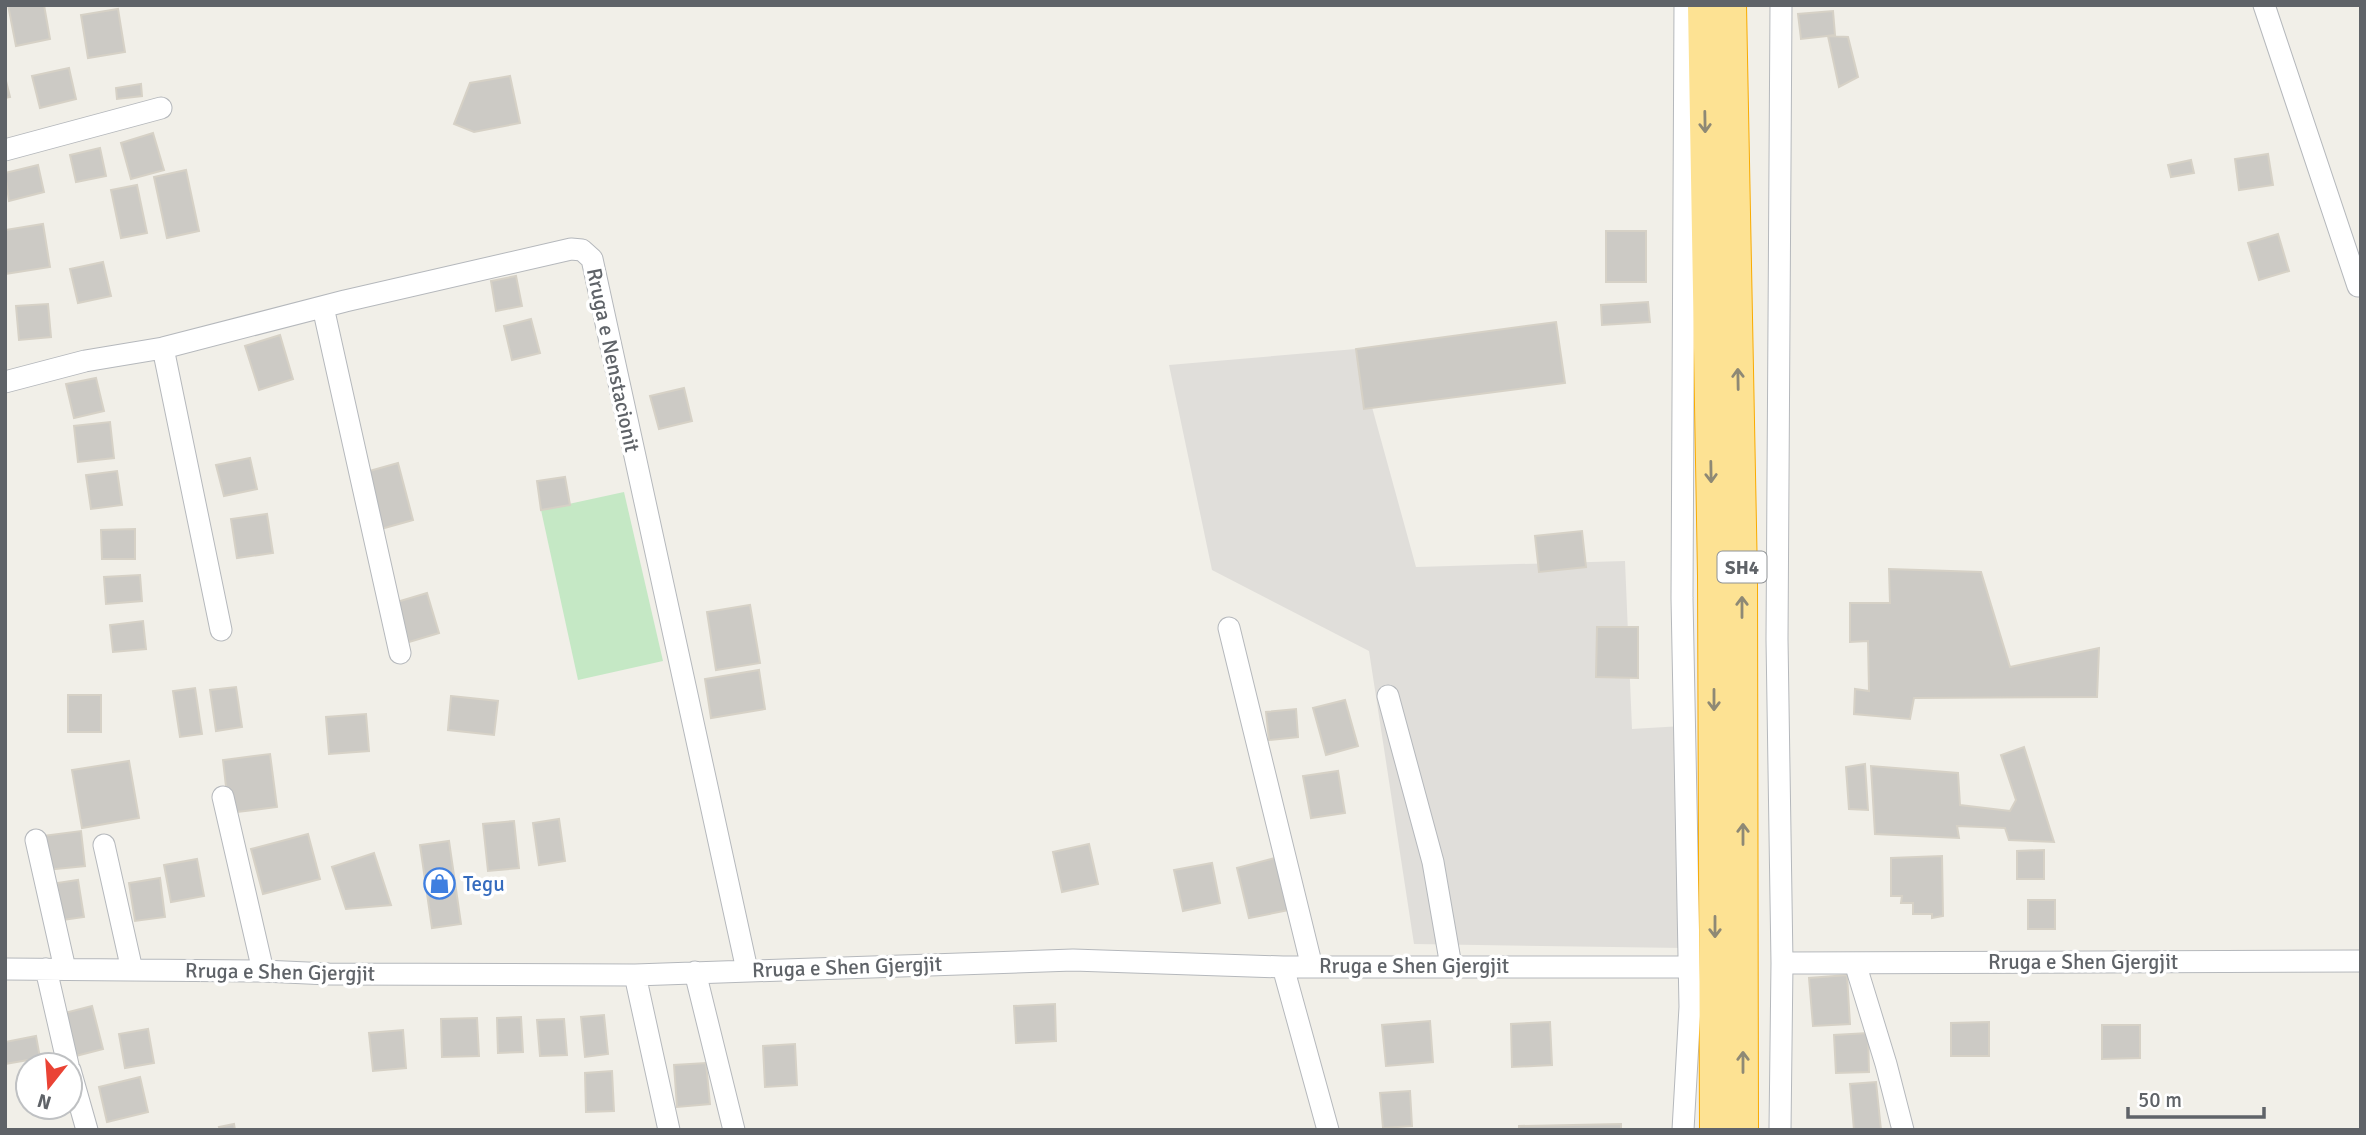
<svg xmlns="http://www.w3.org/2000/svg" width="2366" height="1135" font-family="Signika,sans-serif">
  <style>
    .industrial { fill: #e0deda }
    .garden { fill: #c5e8c5 }
    .building { fill: #cccac5; stroke: #d6d1c6; stroke-width: 2 }
    .lines { fill: none; stroke-linecap: round; stroke-linejoin: round }
    .minor-casing { stroke: #b5b8bc; stroke-width: 23 }
    .highway-casing { stroke: #f9ab00; stroke-width: 32 }
    .minor { stroke: #fff; stroke-width: 21 }
    .highway { stroke: #fde293; stroke-width: 30 }
    .oneway { stroke: #8e8975 }
    .labels { text-anchor: middle; stroke-width: 7; stroke-linejoin: round; paint-order: stroke }
    .shield { fill: #fff; stroke: #8f9295; stroke-width: 2 }
    .shield-label { font-size: 19px; font-weight: bold; fill: #5f6368 }
    .street-label { font-size: 21px; fill: #5f6368; stroke: #fff }
    .shop-label { font-size: 21px; fill: #366cbe; stroke: #fff; text-anchor: start }
  </style>
  <rect width="100%" height="100%" fill="#f1efe8"/>
  <path class="industrial" d="M1356,349L1416,567L1625,561L1632,729L1682,726L1684,948L1414,944L1369,651L1212,570L1169,365Z"/>
  <path class="garden" d="M624,492L663,661L578,680L541,510Z"/>
  <path class="building" d="M8,5H44L50,39L16,46Z
    M118,9L125,52L88,58L81,15Z
    M1833,11L1835,35L1801,39L1798,14Z
    M1828,36L1848,37L1858,77L1839,87Z
    M69,68L76,99L40,108L32,76Z
    M510,76L520,123L474,132L454,124L470,83Z
    M5,77L10,97L5,98Z
    M141,84L142,96L117,99L116,88Z
    M153,133L164,170L131,179L121,143Z
    M100,148L106,176L76,182L70,155Z
    M2268,154L2273,185L2239,190L2235,159Z
    M2191,160L2194,173L2171,177L2168,165Z
    M38,165L44,192L9,201L5,173Z
    M186,170L199,231L167,238L154,177Z
    M137,185L147,233L121,238L111,190Z
    M43,224L50,267L5,274V230Z
    M1606,231H1646V282H1606Z
    M2278,234L2289,271L2259,280L2248,243Z
    M103,262L111,296L78,303L70,269Z
    M516,276L522,306L496,311L491,281Z
    M1648,302L1650,322L1602,325L1601,305Z
    M48,304L51,337L19,340L16,306Z
    M531,319L540,353L512,360L504,326Z
    M1556,322L1565,383L1364,409L1356,349Z
    M280,335L293,379L259,390L245,346Z
    M96,378L104,411L74,418L66,384Z
    M684,388L692,421L659,429L650,396Z
    M110,422L114,458L78,462L74,426Z
    M250,458L257,489L224,496L216,465Z
    M398,463L413,520L381,529L366,472Z
    M117,471L122,505L91,509L86,475Z
    M565,477L570,505L541,510L537,481Z
    M267,514L273,553L237,558L231,519Z
    M135,529V559H102L101,530Z
    M1582,531L1586,567L1539,572L1535,536Z
    M1889,569L1981,572L2010,667L2099,648L2097,697L1914,698L1910,719L1854,714L1855,689L1869,691L1868,641L1850,642V603H1890Z
    M140,575L142,601L106,604L104,577Z
    M427,593L439,633L409,642L397,602Z
    M750,605L760,663L716,670L707,612Z
    M143,621L146,649L113,652L110,625Z
    M1597,627H1638V678L1596,677Z
    M759,670L765,709L711,718L705,679Z
    M236,687L242,727L216,731L210,690Z
    M195,688L202,734L180,737L173,691Z
    M68,695H101V732H68Z
    M451,696L498,701L494,735L448,730Z
    M1345,700L1358,746L1326,755L1313,708Z
    M1296,709L1298,737L1269,740L1266,712Z
    M366,714L369,751L329,754L326,717Z
    M2024,747L2054,842L2009,840L2005,828L1957,826L1959,838L1875,834L1871,766L1958,773L1960,805L2010,811L2016,800L2001,755Z
    M270,754L277,807L229,813L223,760Z
    M129,761L139,818L82,828L72,770Z
    M1865,764L1868,810L1849,809L1846,767Z
    M1338,771L1345,813L1311,818L1303,776Z
    M559,819L565,861L539,865L533,823Z
    M514,821L519,868L488,871L483,824Z
    M81,831L85,866L46,870L42,836Z
    M308,834L320,879L263,894L251,849Z
    M449,841L461,924L432,928L420,845Z
    M1089,844L1098,884L1062,892L1053,852Z
    M2044,850V879H2017V851Z
    M374,853L391,905L346,909L332,867Z
    M1942,856L1943,916L1932,918V914H1913V903H1901L1902,896H1891V858Z
    M1275,858L1289,910L1249,918L1237,868Z
    M197,859L204,896L171,902L164,865Z
    M1212,863L1220,903L1183,911L1174,870Z
    M160,878L165,917L135,921L129,883Z
    M78,880L84,917L62,920L57,883Z
    M2028,900H2055V929H2028Z
    M1847,975L1850,1024L1813,1026L1809,978Z
    M1055,1004L1056,1041L1016,1043L1014,1006Z
    M92,1006L103,1049L72,1057L61,1014Z
    M604,1015L608,1054L585,1057L581,1017Z
    M521,1017L523,1052L498,1053L497,1018Z
    M477,1018L479,1056L442,1057L441,1019Z
    M564,1019L567,1055L540,1056L537,1020Z
    M1430,1021L1433,1062L1386,1066L1382,1025Z
    M1550,1022L1552,1065L1512,1067L1511,1024Z
    M1989,1022V1056H1951V1023Z
    M2102,1025H2140V1058L2102,1059Z
    M148,1029L154,1063L125,1068L119,1034Z
    M403,1030L406,1068L373,1071L369,1033Z
    M1868,1033L1869,1072L1836,1073L1834,1035Z
    M36,1036L40,1058L5,1064V1042Z
    M795,1044L797,1085L765,1087L763,1046Z
    M706,1063L710,1104L677,1107L674,1065Z
    M612,1071L614,1111L586,1112L585,1073Z
    M140,1077L148,1112L107,1122L99,1087Z
    M1876,1082L1881,1130H1854L1850,1084Z
    M1410,1091L1412,1126L1383,1128L1380,1093Z
    M234,1124L235,1130H220L219,1127Z
    M1621,1124V1130H1519V1126Z"/>
  <g class="lines">
    <defs>
      <path id="minor" d="M2264,5L2358,286
        M5,150L161,108
        M323,307L400,653
        M163,348L221,630
        M5,382L85,361L163,348L345,301L571,249L582,250L592,259L747,970
        M1229,628L1312,967
        M1388,696L1433,862L1451,966
        M223,797L263,971
        M36,840L65,969
        M104,845L132,970
        M1782,963L2361,961
        M1855,963L1886,1064L1903,1130
        M1283,967L1328,1130
        M5,969L263,971L329,974L635,975L1073,960L1283,967H1688
        M46,969L68,1065
        M695,972L734,1130
        M635,975L669,1130
        M70,1070L87,1130
        M1683,1130L1690,1007L1682,598L1685,5
        M1780,1130L1782,963L1777,639L1781,5"/>
      <path id="highway" d="M1703,5L1713,576L1715,1130
        M1731,5L1742,578L1743,1130"/>
    </defs>
    <use href="#minor" class="minor-casing"/>
    <use href="#highway" class="highway-casing"/>
    <use href="#minor" class="minor"/>
    <use href="#highway" class="highway"/>
  </g>
  <defs><path id="oneway-shaft" d="M-6 0H5M1.5-3L5.5 0L1.5 3" fill="none" stroke-width="1.6" stroke-linecap="round" stroke-linejoin="round" transform="scale(1.75)"/></defs>
  <g class="oneway">
    <use href="#oneway-shaft" transform="translate(1705 122) rotate(89)"/>
    <use href="#oneway-shaft" transform="translate(1738 379) rotate(-91)"/>
    <use href="#oneway-shaft" transform="translate(1711 472) rotate(89)"/>
    <use href="#oneway-shaft" transform="translate(1742 607) rotate(-90)"/>
    <use href="#oneway-shaft" transform="translate(1714 700) rotate(90)"/>
    <use href="#oneway-shaft" transform="translate(1743 834) rotate(-90)"/>
    <use href="#oneway-shaft" transform="translate(1715 927) rotate(90)"/>
    <use href="#oneway-shaft" transform="translate(1743 1062) rotate(-90)"/>
  </g>
  <defs>
    <symbol id="shop-ring" viewBox="-11 -11 22 22"><circle r="9.5" fill="#fff" stroke="#3f7fe0" stroke-width="1.5"/><path d="M-5-2.5h2.3a2.7 3.5 0 0 1 5.4 0H5L5.5 6h-11ZM-1.5-2.5h3a1.5 2.3 0 0 0-3 0Z" fill="#3f7fe0"/></symbol>
  </defs>
  <g fill-rule="evenodd">
    <use href="#shop-ring" x="422" y="866" width="35" height="35"/>
  </g>
  <g class="labels">
    <rect class="shield" x="1717.5" y="551.5" width="49" height="31" rx="5"/>
    <g class="shield-label">
      <text x="1742" y="574">SH4</text>
    </g>
    <g class="street-label">
      <text transform="translate(613 360) rotate(78)" y="7">Rruga e Nenstacionit</text>
      <text x="2083" y="969">Rruga e Shen Gjergjit</text>
      <text x="1414" y="973">Rruga e Shen Gjergjit</text>
      <text transform="translate(847 967) rotate(-2)" y="7">Rruga e Shen Gjergjit</text>
      <text transform="translate(280 972) rotate(1)" y="7">Rruga e Shen Gjergjit</text>
    </g>
    <g class="shop-label">
      <text x="463" y="891">Tegu</text>
    </g>
  </g>
  <rect width="2366" height="1135" fill="none" stroke="#5f6368" stroke-width="14"/>
  <g transform="translate(49 1086) rotate(197)"><circle r="33" fill="#ffffff" stroke="#bfc1c3" stroke-width="2"/>
  <path d="M0-5L12 26L0 18L-12 26Z" fill="#ea4335"/>
  <text y="-10" font-size="19" font-weight="bold" text-anchor="middle" fill="#5f6368">N</text>
  </g>
  <path d="M2128 1107v10h136v-10" fill="none" stroke="#5f6368" stroke-width="3.5"/>
  <text x="2138" y="1107" font-size="21" fill="#5f6368" stroke="#ffffff" stroke-width="5" paint-order="stroke">50 m</text>
</svg>
